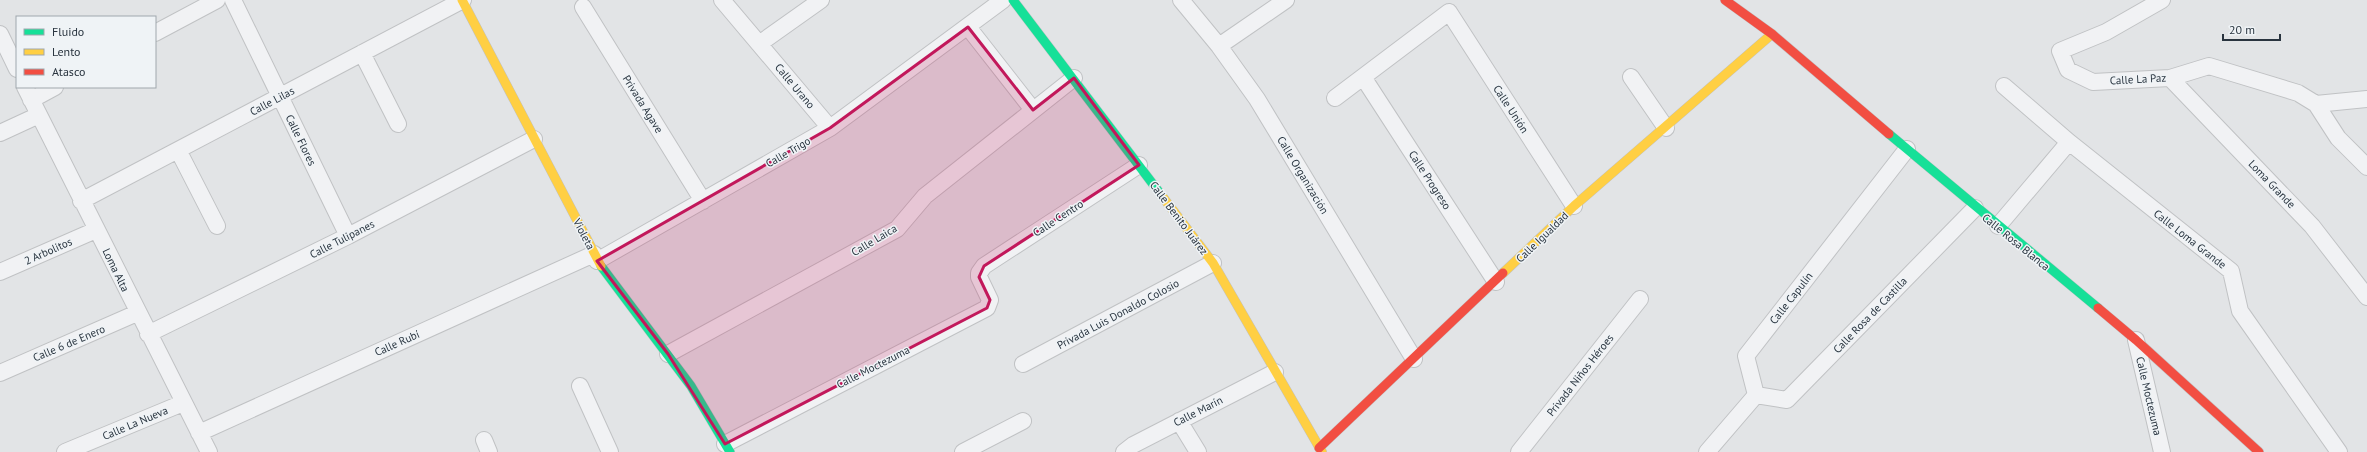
<svg xmlns="http://www.w3.org/2000/svg" width="2367" height="452" font-family="'PT Sans',sans-serif">
  <style>
    .lines { fill: none; stroke-linecap: round; stroke-linejoin: round }
    .street-casing { stroke: #c0c2c4; stroke-width: 18 }
    .fast-casing { stroke: #c0c2c4; stroke-width: 10 }
    .slow-casing { stroke: #c0c2c4; stroke-width: 10 }
    .jam-casing { stroke: #c0c2c4; stroke-width: 10 }
    .street { stroke: #f1f2f4; stroke-width: 16 }
    .fast { stroke: #16e098; stroke-width: 9 }
    .slow { stroke: #ffcf43; stroke-width: 9 }
    .jam { stroke: #f24e42; stroke-width: 9 }
    .marked { fill: #c2185b; fill-opacity: 0.2; stroke: #c2185b; stroke-width: 3; stroke-linejoin: round }
    .labels { text-anchor: middle; stroke-width: 3; stroke-linejoin: round; paint-order: stroke }
    .street-label { font-size: 11px; fill: #29343f; stroke: #eff3f6 }
  </style>
  <rect width="100%" height="100%" fill="#e2e4e6"/>
  <g class="lines">
    <defs>
      <path id="street" d="M233,0L348,236
        M722,0L830,128
        M1181,0L1219,46L1257,99L1414,359
        M2162,0L2106,32L2060,51L2068,70L2093,82L2170,78L2209,66L2298,93L2316,104L2338,138L2367,167
        M583,7L703,201
        M1449,12L1574,206
        M968,27L1033,110
        M155,33L217,0
        M0,34L17,69
        M759,44L821,0
        M1219,46L1286,0
        M362,53L398,124
        M1363,77L1496,282
        M1631,77L1666,128
        M2170,78L2312,226L2367,297
        M2004,86L2069,142L2231,271L2240,311L2339,452
        M25,87L209,452
        M1335,98L1449,12
        M31,100L55,87
        M2316,104L2367,99
        M0,133L39,115
        M178,150L217,226
        M81,201L463,0
        M1998,226L2069,142
        M597,261L830,128L1003,0
        M0,272L96,230
        M148,334L348,236L534,139
        M2136,340L2162,452
        M668,354L897,229L925,196L1074,78
        M1023,364L1213,263
        M0,373L137,313
        M580,386L610,452
        M1756,395L1746,356L1907,149
        M1756,395L1787,400L1975,208
        M1179,421L1198,452
        M199,433L594,254
        M484,440L489,452
        M725,444L987,308L990,300L979,277V273L984,266L1139,165
        M65,452L183,403
        M963,452L1023,421
        M1124,452L1133,445L1275,372
        M1519,452L1640,299
        M1707,452L1756,395"/>
      <path id="fast" d="M1013,0L1162,196
        M1889,134L2098,308
        M601,266L691,386L730,452"/>
      <path id="slow" d="M462,0L601,266
        M1162,196L1213,263L1322,452
        M1503,273L1574,206L1772,34"/>
      <path id="jam" d="M1725,0L1772,34L1889,134
        M2098,308L2136,340L2259,452
        M1319,448L1503,273"/>
    </defs>
    <use href="#street" class="street-casing"/>
    <use href="#fast" class="fast-casing"/>
    <use href="#slow" class="slow-casing"/>
    <use href="#jam" class="jam-casing"/>
    <use href="#street" class="street"/>
    <use href="#fast" class="fast"/>
    <use href="#slow" class="slow"/>
    <use href="#jam" class="jam"/>
  </g>
  <path class="marked" d="M968,27L1033,110L1074,78L1139,165L984,266L979,277L990,300L987,308L725,444L668,354L597,261L830,128Z"/>
  <g class="labels">
    <g class="street-label">
      <text transform="translate(2138 79) rotate(-3)" y="4">Calle La Paz</text>
      <text transform="translate(795 86) rotate(50)" y="4">Calle Urano</text>
      <text transform="translate(272 101) rotate(-28)" y="4">Calle Lilas</text>
      <text transform="translate(643 104) rotate(58)" y="4">Privada Agave</text>
      <text transform="translate(1511 109) rotate(57)" y="4">Calle Unión</text>
      <text transform="translate(301 140) rotate(64)" y="4">Calle Flores</text>
      <text transform="translate(788 152) rotate(-30)" y="4">Calle Trigo</text>
      <text transform="translate(1303 175) rotate(59)" y="4">Calle Organización</text>
      <text transform="translate(1430 180) rotate(57)" y="4">Calle Progreso</text>
      <text transform="translate(2272 184) rotate(46)" y="4">Loma Grande</text>
      <text transform="translate(1058 218) rotate(-33)" y="4">Calle Centro</text>
      <text transform="translate(1179 218) rotate(53)" y="4">Calle Benito Juárez</text>
      <text transform="translate(584 234) rotate(62)" y="4">Violeta</text>
      <text transform="translate(1542 237) rotate(-44)" y="4">Calle Igualdad</text>
      <text transform="translate(342 239) rotate(-27)" y="4">Calle Tulipanes</text>
      <text transform="translate(2190 239) rotate(38)" y="4">Calle Loma Grande</text>
      <text transform="translate(874 240) rotate(-31)" y="4">Calle Laica</text>
      <text transform="translate(2016 242) rotate(39)" y="4">Calle Rosa Blanca</text>
      <text transform="translate(48 251) rotate(-24)" y="4">2 Arbolitos</text>
      <text transform="translate(116 270) rotate(64)" y="4">Loma Alta</text>
      <text transform="translate(1791 298) rotate(-52)" y="4">Calle Capulín</text>
      <text transform="translate(1118 314) rotate(-28)" y="4">Privada Luis Donaldo Colosio</text>
      <text transform="translate(1870 315) rotate(-46)" y="4">Calle Rosa de Castilla</text>
      <text transform="translate(69 343) rotate(-23)" y="4">Calle 6 de Enero</text>
      <text transform="translate(397 343) rotate(-24)" y="4">Calle Rubí</text>
      <text transform="translate(873 367) rotate(-27)" y="4">Calle Moctezuma</text>
      <text transform="translate(1580 375) rotate(-52)" y="4">Privada Niños Héroes</text>
      <text transform="translate(2149 396) rotate(77)" y="4">Calle Moctezuma</text>
      <text transform="translate(1198 411) rotate(-27)" y="4">Calle Marín</text>
      <text transform="translate(135 423) rotate(-23)" y="4">Calle La Nueva</text>
    </g>
  </g>
  <rect x="16" y="16" width="140" height="72" fill="#eff3f6" stroke="#a0a7ad"/>
  <rect x="24" y="29" width="20" height="6" fill="#16e098" stroke="#a0a7ad"/>
  <text x="52" y="36" font-size="12" fill="#29343f">Fluido</text>
  <rect x="24" y="49" width="20" height="6" fill="#ffcf43" stroke="#a0a7ad"/>
  <text x="52" y="56" font-size="12" fill="#29343f">Lento</text>
  <rect x="24" y="69" width="20" height="6" fill="#f24e42" stroke="#a0a7ad"/>
  <text x="52" y="76" font-size="12" fill="#29343f">Atasco</text>
  <path d="M2223 34v6h57v-6" fill="none" stroke="#29343f" stroke-width="2"/>
  <text x="2229" y="34" font-size="12" fill="#29343f" stroke="#eff3f6" stroke-width="3" paint-order="stroke">20 m</text>
</svg>
